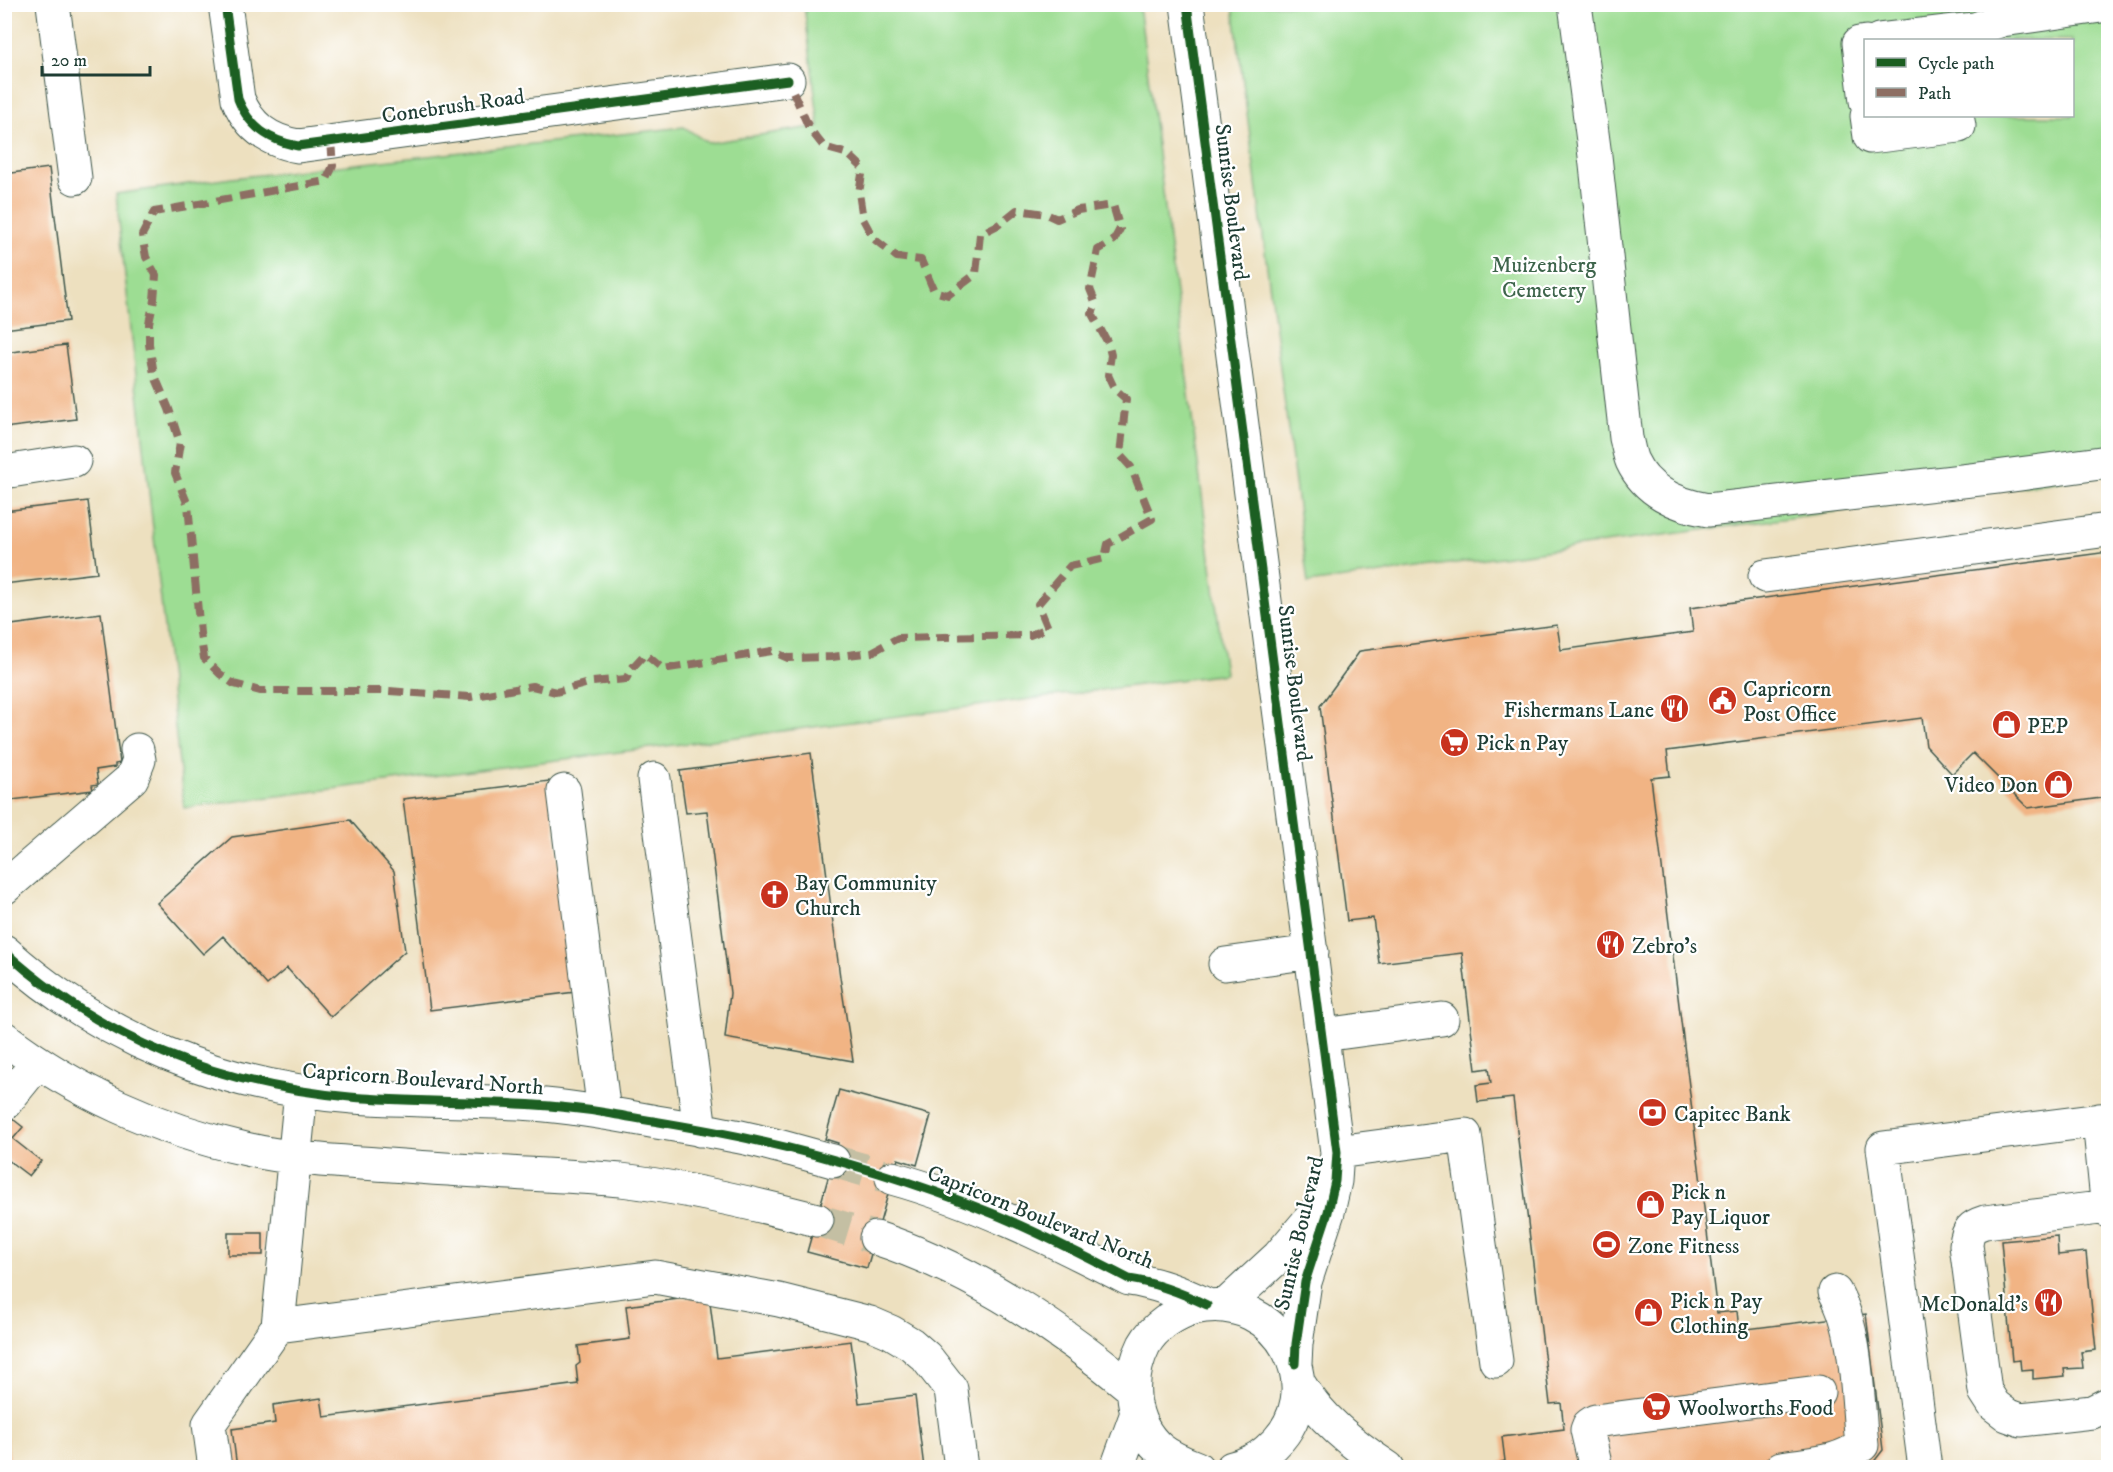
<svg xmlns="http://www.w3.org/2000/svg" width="2113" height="1472" font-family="'IM FELL DW Pica',serif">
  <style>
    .green { fill: #9ddd93; stroke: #5e8d64; stroke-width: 1.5; fill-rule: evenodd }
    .building { fill: #f1b484 }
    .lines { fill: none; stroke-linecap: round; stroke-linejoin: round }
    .minor-tunnel { stroke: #c4bfa3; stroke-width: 33; stroke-dasharray: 33 16; stroke-linecap: butt }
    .minor-casing { stroke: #3e5549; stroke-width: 35 }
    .minor { stroke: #fff; stroke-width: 33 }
    .quiet { stroke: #8d6e63; stroke-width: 8; stroke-dasharray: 15 8; stroke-linecap: butt }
    .cycleway-casing { stroke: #fff; stroke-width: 13 }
    .cycleway { stroke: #1b5e20; stroke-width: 9 }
    .labels { text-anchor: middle; stroke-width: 4.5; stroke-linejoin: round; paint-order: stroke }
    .street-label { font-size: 22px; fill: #1f3d34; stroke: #fff }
    .park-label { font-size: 22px; fill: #3e654c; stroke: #fff }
    .poi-label { font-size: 22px; fill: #1f3d34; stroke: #fff; text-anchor: start }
  </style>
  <rect width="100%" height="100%" fill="#fff"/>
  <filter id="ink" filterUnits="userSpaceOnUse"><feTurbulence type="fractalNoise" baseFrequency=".0167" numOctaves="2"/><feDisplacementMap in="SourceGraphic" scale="12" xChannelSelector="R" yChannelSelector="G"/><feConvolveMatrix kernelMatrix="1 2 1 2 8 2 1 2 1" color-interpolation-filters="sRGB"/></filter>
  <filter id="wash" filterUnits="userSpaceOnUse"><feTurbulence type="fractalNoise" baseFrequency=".008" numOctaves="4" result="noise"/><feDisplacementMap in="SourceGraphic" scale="24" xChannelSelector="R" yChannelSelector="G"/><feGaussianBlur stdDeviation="1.35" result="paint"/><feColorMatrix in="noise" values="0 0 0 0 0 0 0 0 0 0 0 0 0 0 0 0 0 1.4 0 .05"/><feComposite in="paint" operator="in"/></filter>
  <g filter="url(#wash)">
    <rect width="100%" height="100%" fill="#ede0bf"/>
    <path class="green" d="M804,5H1139L1225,674L184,808L116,194L232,178L684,127L708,143L819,126Z
      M1233,5H2108V475L1308,583ZM1866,40H2072V116H1866Z"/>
    <g id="blocks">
      <path class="building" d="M49,168L68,321L4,329V174Z
        M66,345L76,419L4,428V353Z
        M88,501L97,573L4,584V511Z
        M2108,552V797L2028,808L1973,753L1952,774L1926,746L1922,718L1667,751L1670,776L1651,778L1717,1313L1737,1311L1739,1330L1866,1314L1883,1450L1869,1468H1502L1501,1462L1505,1461L1502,1437L1564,1429L1561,1403L1550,1404L1513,1098L1478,1102L1476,1085L1491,1083L1489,1068L1476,1070L1462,953L1379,963L1373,918L1347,921L1320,706L1360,651L1557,625L1561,650L1693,632L1690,608Z
        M101,613L120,763L115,764V767L96,770L98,784L92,785L93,790L12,800L11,795L7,796L4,781V626Z
        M811,753L840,977L853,1061L725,1038L730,993L707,811L686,813L680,771Z
        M549,781L575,992L430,1010L403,799Z
        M350,820L394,871L405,951L331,1017L287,968L267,985L223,936L203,954L157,903L232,837Z
        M839,1090L931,1115L917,1165L898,1159L867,1268L807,1252L838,1143L825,1139Z
        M4,1112L23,1127L13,1139L41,1161L29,1176L4,1157Z
        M228,1233H263V1255H228Z
        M2057,1236L2058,1255L2086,1252L2096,1350L2081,1352L2083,1368L2064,1369L2065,1376L2033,1379V1370L2021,1371L2020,1360L2012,1361L2001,1241Z
        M709,1295L717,1358L851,1341L859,1403L915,1396L924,1468H237L232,1429L275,1423L273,1405L321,1398L324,1417L578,1384L576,1366L580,1363L578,1346L630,1339L626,1306Z
        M4,1432H6L11,1468H4Z"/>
    </g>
  </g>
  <g filter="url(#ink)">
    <use href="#blocks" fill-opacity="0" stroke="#3e5549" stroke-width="1.5"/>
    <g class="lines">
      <path class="minor-tunnel" d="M833,1161L892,1178
        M817,1220L876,1238"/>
      <defs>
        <path id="minor" d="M53,4L75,178
          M225,4L238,99C249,127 269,141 298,146L788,80
          M1187,4L1337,1152L1335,1181L1328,1212L1305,1282L1296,1344L1295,1364
          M1575,4L1595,156L1626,438C1628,445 1629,454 1632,461C1646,491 1677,505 1708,510L1997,477L2108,462
          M1947,32L1975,29L2002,20L2108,5
          M1879,40L1947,32L1948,40
          M1866,42L1859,43L1866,101
          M1867,116L1870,137L1959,126L1957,116
          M4,472L74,461
          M1765,576L2108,530
          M654,779L700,1130
          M564,791L604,1113
          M4,888L132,778L139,760L137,750
          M4,951C101,1039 223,1088 353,1097C413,1101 474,1100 534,1104C574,1107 613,1114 651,1121C685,1127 720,1132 754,1140C780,1146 807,1154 833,1161
          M1225,964L1312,952
          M1323,1035L1442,1019
          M4,1038C75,1092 159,1130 246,1149C289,1159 333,1161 376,1164C416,1167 455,1170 494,1172C536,1175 579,1176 621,1180C687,1188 752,1203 817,1220
          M4,1104L38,1062
          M2099,1120L2108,1211
          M1337,1152L1465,1135L1496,1361
          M892,1178C975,1201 1053,1240 1129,1279C1157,1283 1182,1293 1207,1305
          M2108,1207L1985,1222C1972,1226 1967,1230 1966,1245L1985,1391L1994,1405L2007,1415L2021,1420L2092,1412L2108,1404
          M876,1238C971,1269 1056,1325 1133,1389
          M1226,1305L1279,1256L1323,1204
          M278,1326L655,1277L779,1300L870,1323L891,1332L911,1344L926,1357L951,1389L961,1468
          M1298,1382C1319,1418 1354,1445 1388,1468
          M215,1468L209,1424L278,1326L301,1091
          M1117,1468L1137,1413
          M1197,1468C1184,1463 1171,1458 1160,1449C1130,1423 1127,1379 1144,1345C1154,1327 1175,1313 1194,1308C1279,1288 1336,1393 1268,1450C1258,1459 1245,1465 1232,1468
          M1596,1468L1587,1430L1589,1425L1595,1421L1818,1392
          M1781,1468C1810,1463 1838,1464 1862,1445C1857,1398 1858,1332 1835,1292
          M1925,1468L1883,1148L2108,1119"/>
      </defs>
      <use href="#minor" class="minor-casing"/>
      <use href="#minor" class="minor"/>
      <path class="quiet" d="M331,141L333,166L326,181L154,212L142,235L146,257L156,275L154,300L149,323V344L154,374L169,409L180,443L175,473L188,505L200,633L204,658L220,674L234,684L260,691H389L470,697L532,686L556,692L592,682L626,679L632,668L645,654L663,669L772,651L788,658L832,657L872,652L898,638L1030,635L1048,628L1038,604L1070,566L1105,558L1108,544L1152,519L1131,467L1120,455L1126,399L1114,388L1108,375L1111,355L1108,343L1092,314L1096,304L1090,289L1098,250L1114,240L1120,229L1113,205L1078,210L1057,219L1046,214L1017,210L998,225L980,234L976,274L948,295L934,291L921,260L897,257L874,239L863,219L859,193L863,168L848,154L824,147L809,128L788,80"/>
      <defs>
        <path id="cycleway" d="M225,4L238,99C249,127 269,141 298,146L788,80
          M1187,4L1337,1152L1335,1181L1328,1212L1305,1282L1296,1344L1295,1364
          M4,951C103,1041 219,1085 350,1097C436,1104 522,1099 607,1113C656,1122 706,1129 754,1140C835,1158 917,1183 994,1214C1040,1233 1085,1256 1129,1279C1157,1283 1182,1293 1207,1305"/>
      </defs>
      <use href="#cycleway" class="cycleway-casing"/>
      <use href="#cycleway" class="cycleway"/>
    </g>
  </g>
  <defs>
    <symbol id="civic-disc" viewBox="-11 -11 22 22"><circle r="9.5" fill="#c8321e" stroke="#fff"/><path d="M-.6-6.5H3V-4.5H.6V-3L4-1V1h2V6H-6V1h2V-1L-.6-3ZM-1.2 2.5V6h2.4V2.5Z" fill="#fff"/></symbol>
    <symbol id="restaurant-disc" viewBox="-11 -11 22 22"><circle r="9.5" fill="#c8321e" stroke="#fff"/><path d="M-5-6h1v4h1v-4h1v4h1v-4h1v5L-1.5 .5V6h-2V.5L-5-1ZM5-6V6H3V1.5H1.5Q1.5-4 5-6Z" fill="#fff"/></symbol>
    <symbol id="shop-disc" viewBox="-11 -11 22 22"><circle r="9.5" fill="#c8321e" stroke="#fff"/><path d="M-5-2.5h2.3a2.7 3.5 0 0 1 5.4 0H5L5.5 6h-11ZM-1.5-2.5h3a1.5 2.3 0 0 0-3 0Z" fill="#fff"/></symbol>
    <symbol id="supermarket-disc" viewBox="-11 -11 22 22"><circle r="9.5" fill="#c8321e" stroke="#fff"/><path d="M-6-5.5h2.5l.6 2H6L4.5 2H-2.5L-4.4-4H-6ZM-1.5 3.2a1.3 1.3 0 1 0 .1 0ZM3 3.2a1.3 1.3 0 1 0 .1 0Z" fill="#fff"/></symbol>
    <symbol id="church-disc" viewBox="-11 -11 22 22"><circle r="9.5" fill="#c8321e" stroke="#fff"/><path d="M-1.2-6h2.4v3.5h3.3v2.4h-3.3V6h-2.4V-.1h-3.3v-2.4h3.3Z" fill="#fff"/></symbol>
    <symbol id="bank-disc" viewBox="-11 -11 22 22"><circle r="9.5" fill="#c8321e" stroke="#fff"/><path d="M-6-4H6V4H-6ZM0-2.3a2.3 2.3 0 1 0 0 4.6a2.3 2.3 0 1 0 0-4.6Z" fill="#fff"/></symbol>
    <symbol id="stadium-disc" viewBox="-11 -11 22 22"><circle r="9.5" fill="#c8321e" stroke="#fff"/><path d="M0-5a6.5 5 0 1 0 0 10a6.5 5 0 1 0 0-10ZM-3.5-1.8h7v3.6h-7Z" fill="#fff"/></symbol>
  </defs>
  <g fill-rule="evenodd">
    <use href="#civic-disc" x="1706" y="684" width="33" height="33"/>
    <use href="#restaurant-disc" x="1658" y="692" width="33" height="33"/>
    <use href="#shop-disc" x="1990" y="708" width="33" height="33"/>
    <use href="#supermarket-disc" x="1438" y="726" width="33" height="33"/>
    <use href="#shop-disc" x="2042" y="768" width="33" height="33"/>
    <use href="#church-disc" x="758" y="878" width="33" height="33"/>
    <use href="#restaurant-disc" x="1594" y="928" width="33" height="33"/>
    <use href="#bank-disc" x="1636" y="1096" width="33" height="33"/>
    <use href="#shop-disc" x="1634" y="1188" width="33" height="33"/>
    <use href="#stadium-disc" x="1590" y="1228" width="33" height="33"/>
    <use href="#restaurant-disc" x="2032" y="1286" width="33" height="33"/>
    <use href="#shop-disc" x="1632" y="1296" width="33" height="33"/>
    <use href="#supermarket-disc" x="1640" y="1390" width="33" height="33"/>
  </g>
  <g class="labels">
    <g class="street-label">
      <text transform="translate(453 105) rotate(-8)" y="8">Conebrush Road</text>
      <text transform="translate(1233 202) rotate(83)" y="8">Sunrise Boulevard</text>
      <text transform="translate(1296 683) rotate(83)" y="8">Sunrise Boulevard</text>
      <text transform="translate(423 1078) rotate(4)" y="8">Capricorn Boulevard North</text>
      <text transform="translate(1041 1216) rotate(22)" y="8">Capricorn Boulevard North</text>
      <text transform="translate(1298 1233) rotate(-77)" y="8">Sunrise Boulevard</text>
    </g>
    <g class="park-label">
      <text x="1544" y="272">Muizenberg<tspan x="1544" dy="25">Cemetery</tspan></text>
    </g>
    <g class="poi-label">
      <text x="1743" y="696">Capricorn<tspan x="1743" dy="25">Post Office</tspan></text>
      <text x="1654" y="717" text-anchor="end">Fishermans Lane</text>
      <text x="2027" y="733">PEP</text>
      <text x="1476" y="750">Pick n Pay</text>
      <text x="2038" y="792" text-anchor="end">Video Don</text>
      <text x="795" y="890">Bay Community<tspan x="795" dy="25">Church</tspan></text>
      <text x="1632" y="953">Zebro's</text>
      <text x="1674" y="1121">Capitec Bank</text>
      <text x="1671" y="1199">Pick n<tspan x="1671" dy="25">Pay Liquor</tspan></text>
      <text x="1628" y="1253">Zone Fitness</text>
      <text x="1670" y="1308">Pick n Pay<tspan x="1670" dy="25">Clothing</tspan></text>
      <text x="2028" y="1311" text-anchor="end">McDonald's</text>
      <text x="1678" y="1415">Woolworths Food</text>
    </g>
  </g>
  <rect width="2113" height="1472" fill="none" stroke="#fff" stroke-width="24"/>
  <rect x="1864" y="39" width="210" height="78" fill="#ffffff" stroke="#a5b1ae" stroke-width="1.5"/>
  <rect x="1876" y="58" width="30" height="9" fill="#1b5e20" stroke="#a5b1ae" stroke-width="1.5"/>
  <text x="1918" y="69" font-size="18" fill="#1f3d34">Cycle path</text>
  <rect x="1876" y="88" width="30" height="9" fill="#8d6e63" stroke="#a5b1ae" stroke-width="1.5"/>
  <text x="1918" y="99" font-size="18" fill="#1f3d34">Path</text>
  <path d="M42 66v9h108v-9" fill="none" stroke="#1f3d34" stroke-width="3"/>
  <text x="51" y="66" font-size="18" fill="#1f3d34" stroke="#ffffff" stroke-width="4.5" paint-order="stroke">20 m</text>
</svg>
